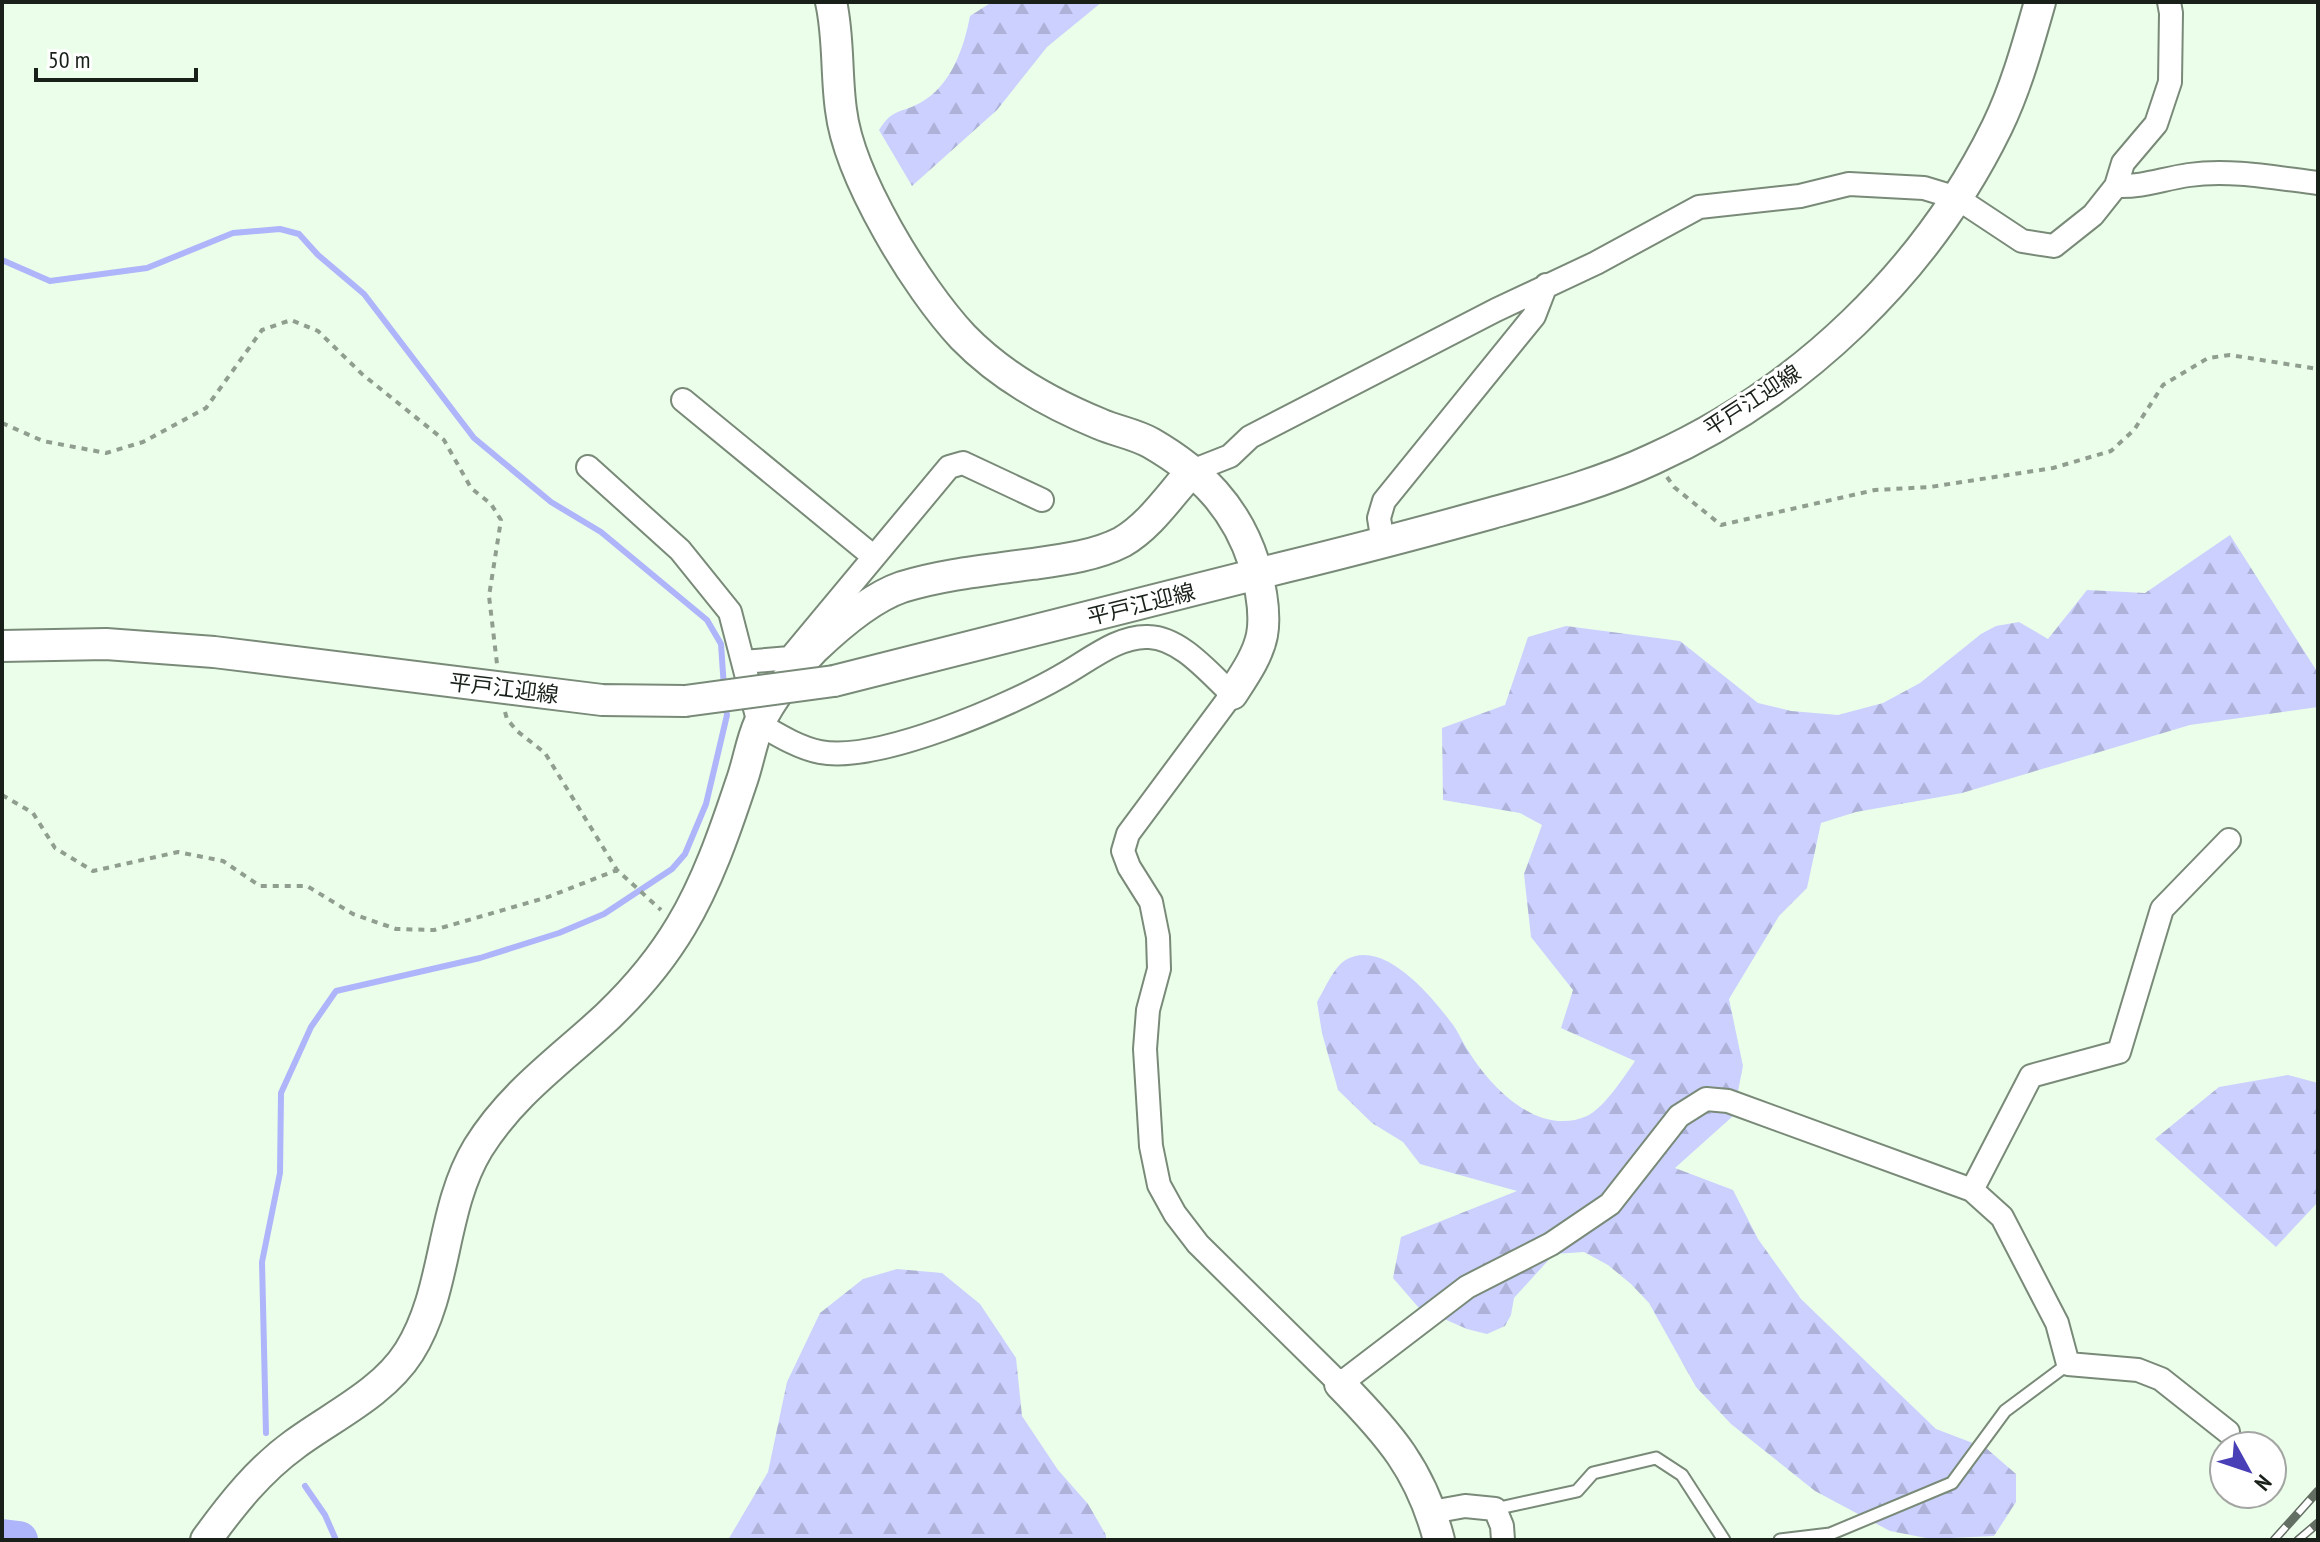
<svg xmlns="http://www.w3.org/2000/svg" width="2320" height="1542" font-family="'PT Sans Narrow','Noto Sans JP',sans-serif">
  <style>
    .forest { fill: url(#forest-firs) }
    .lines { fill: none; stroke-linecap: round; stroke-linejoin: round }
    .stream { stroke: #afb5fa; stroke-width: 6 }
    .river { stroke: #afb5fa; stroke-width: 38 }
    .lane-casing { stroke: #798a78; stroke-width: 15 }
    .street-casing { stroke: #798a78; stroke-width: 26 }
    .secondary-casing { stroke: #798a78; stroke-width: 34 }
    .path { stroke: #909e8f; stroke-width: 4; stroke-dasharray: 6 6; stroke-linecap: butt }
    .lane { stroke: #fff; stroke-width: 11 }
    .street { stroke: #fff; stroke-width: 22 }
    .secondary { stroke: #fff; stroke-width: 30 }
    .rail-casing { stroke: #646f64; stroke-width: 9 }
    .rail { stroke: #fff; stroke-width: 6; stroke-dasharray: 18; stroke-linecap: butt }
    .secondary-bridge-casing { stroke: #798a78; stroke-width: 34; stroke-linecap: butt }
    .secondary-bridge { stroke: #fff; stroke-width: 30 }
    .labels { text-anchor: middle; stroke-width: 7; stroke-linejoin: round; paint-order: stroke }
    .street-label { font-size: 22px; fill: #192019; stroke: #fff }
  </style>
  <defs>
    <pattern id="forest-firs" width="22" height="20" patternUnits="userSpaceOnUse" patternTransform="scale(2)"><rect width="22" height="20" fill="#cbd0fe"/><path d="M5 1l3.5 6h-7zM16 11l3.5 6h-7z" fill="#aeb2d9"/></pattern>
  </defs>
  <rect width="100%" height="100%" fill="#ebfeea"/>
  <path class="forest" d="M992,2H1102L1047,47L997,110L912,186L879,130C893,108 899,114 920,103C951,86 964,48 970,16Z
    M2230,535L2318,673V707L2190,725L1962,793L1856,812L1821,823L1807,888L1779,916L1729,999L1743,1066L1733,1116L1675,1168L1733,1190L1758,1239L1801,1299L1936,1429L1986,1448L2016,1474V1502L1994,1536L1931,1539L1890,1531L1815,1491L1731,1424L1696,1387L1649,1303L1631,1284L1608,1265L1584,1252L1554,1254L1514,1298L1511,1315L1505,1326L1487,1334L1467,1329L1419,1308L1393,1278L1401,1237L1517,1191L1420,1164L1403,1142L1372,1123L1338,1090L1322,1033L1317,1002C1324,990 1333,969 1344,961C1381,936 1430,994 1450,1021C1458,1030 1462,1042 1469,1052C1492,1089 1539,1137 1587,1116C1604,1108 1624,1077 1635,1061L1561,1028L1573,990L1531,937L1524,874L1542,825L1520,813L1443,800L1442,728L1505,705L1528,637L1566,626L1680,641L1758,703L1791,711L1838,715L1883,703L1920,683L1981,634L1996,626L2019,622L2048,639L2087,590L2145,593Z
    M2288,1075L2318,1083V1202L2276,1247L2155,1139L2219,1087Z
    M897,1269L942,1273L980,1304L1016,1358L1022,1416L1058,1470L1088,1504L1106,1535V1540H728L768,1472L787,1382L820,1313L863,1279Z"/>
  <g class="lines">
    <path class="stream" d="M2,260L50,281L147,268L233,233L280,229L299,234L318,255L364,294L474,438L551,502L601,532L707,620L721,644L724,688
      M266,1433L262,1262L280,1173L281,1093L311,1027L336,991L480,958L559,933L604,914L672,869L685,854L706,804L727,715L725,703
      M305,1486L325,1515L336,1540"/>
    <path class="river" d="M2,1538L19,1540"/>
    <defs>
      <path id="lane" d="M1495,1509L1577,1491L1593,1473L1656,1458L1682,1475L1724,1540
        M1780,1540L1830,1534L1952,1483L2005,1411L2068,1364"/>
      <path id="street" d="M2116,186C2145,187 2161,179 2189,175C2231,169 2276,178 2318,183
        M683,400L874,557
        M588,467L680,550L730,612L759,724C778,735 799,748 820,752C878,763 1009,706 1061,676C1087,662 1118,635 1149,637C1181,638 1210,674 1232,694L1128,834L1123,851L1129,867L1151,902L1158,937L1159,969L1148,1010L1145,1049L1151,1146L1159,1185L1175,1214L1198,1244L1340,1384L1467,1287L1551,1244L1610,1204L1679,1116L1706,1099L1728,1101L1972,1190L2002,1217L2057,1323L2068,1364L2138,1370L2161,1379L2228,1432
        M1192,471L1230,456L1250,437L1496,310L1596,263L1699,207L1800,196L1849,184L1924,188L1957,198L2022,241L2054,246L2093,215L2116,186L2123,163L2156,124L2170,82L2171,13L2169,2
        M1383,543L1379,518L1384,501L1534,316L1546,285
        M743,662L790,658L949,467L963,463L1042,500
        M1972,1190L2031,1076L2119,1052L2162,909L2229,840
        M1432,1512L1465,1506L1495,1509L1502,1526L1503,1540"/>
      <path id="secondary" d="M831,2C839,37 836,75 841,110C849,177 917,288 963,337C1000,375 1051,404 1100,424C1116,431 1135,434 1151,443C1201,472 1236,507 1254,563C1260,584 1266,613 1262,635C1258,656 1243,677 1232,694
        M2,646L106,644L214,652L602,700L685,701
        M834,681C985,643 1135,604 1285,567C1355,550 1423,532 1492,513C1546,498 1602,483 1653,459C1800,393 1926,272 1997,127C2016,88 2028,44 2040,2
        M1340,1384C1389,1434 1421,1470 1439,1540
        M206,1540C232,1504 259,1470 295,1444C333,1416 383,1393 409,1352C448,1290 440,1211 478,1148C512,1093 562,1059 608,1016C635,990 662,958 681,926C707,883 725,831 741,783C748,764 751,742 759,724C771,698 794,669 814,649C838,626 870,598 902,587C944,574 989,570 1032,564C1061,560 1095,556 1122,542C1150,526 1170,495 1192,471"/>
    </defs>
    <use href="#lane" class="lane-casing"/>
    <use href="#street" class="street-casing"/>
    <use href="#secondary" class="secondary-casing"/>
    <path class="path" d="M2,423L43,441L106,453L143,442L206,408L262,330L291,320L318,331L362,374L444,440L471,488L491,504L501,520L489,596L497,664
      M1667,477L1674,487L1721,525L1875,490L1930,487L2053,468L2111,451L2134,430L2163,385L2208,358L2230,355L2318,369
      M505,712L507,719L517,731L545,753L617,870L661,910
      M2,795L33,813L55,848L93,871L178,852L223,861L260,886H307L353,914L396,929L434,930L548,897L617,870"/>
    <use href="#lane" class="lane"/>
    <use href="#street" class="street"/>
    <use href="#secondary" class="secondary"/>
    <defs>
      <path id="rail" d="M2274,1540L2318,1491
        M2298,1540L2318,1523"/>
    </defs>
    <use href="#rail" class="rail-casing"/>
    <use href="#rail" class="rail"/>
    <defs>
      <path id="secondary-bridge" d="M685,701L834,681"/>
    </defs>
    <use href="#secondary-bridge" class="secondary-bridge-casing"/>
    <use href="#secondary-bridge" class="secondary-bridge"/>
  </g>
  <g class="labels">
    <g class="street-label">
      <text transform="translate(1752 400) rotate(-33)" y="8">平戸江迎線</text>
      <text transform="translate(1141 604) rotate(-14)" y="8">平戸江迎線</text>
      <text transform="translate(504 688) rotate(7)" y="8">平戸江迎線</text>
    </g>
  </g>
  <rect width="2320" height="1542" fill="none" stroke="#192019" stroke-width="8"/>
  <g transform="translate(2248 1470) rotate(130)"><circle r="38" fill="#ffffff" stroke="#a3a6a3" stroke-width="2"/>
  <path d="M0-6L14 30L0 20L-14 30Z" fill="#493fb6"/>
  <text y="-12" font-size="22" font-weight="bold" text-anchor="middle" fill="#192019">N</text>
  </g>
  <path d="M36 68v12h160v-12" fill="none" stroke="#192019" stroke-width="4"/>
  <text x="48" y="68" font-size="24" fill="#192019" stroke="#ffffff" stroke-width="6" paint-order="stroke">50 m</text>
</svg>
